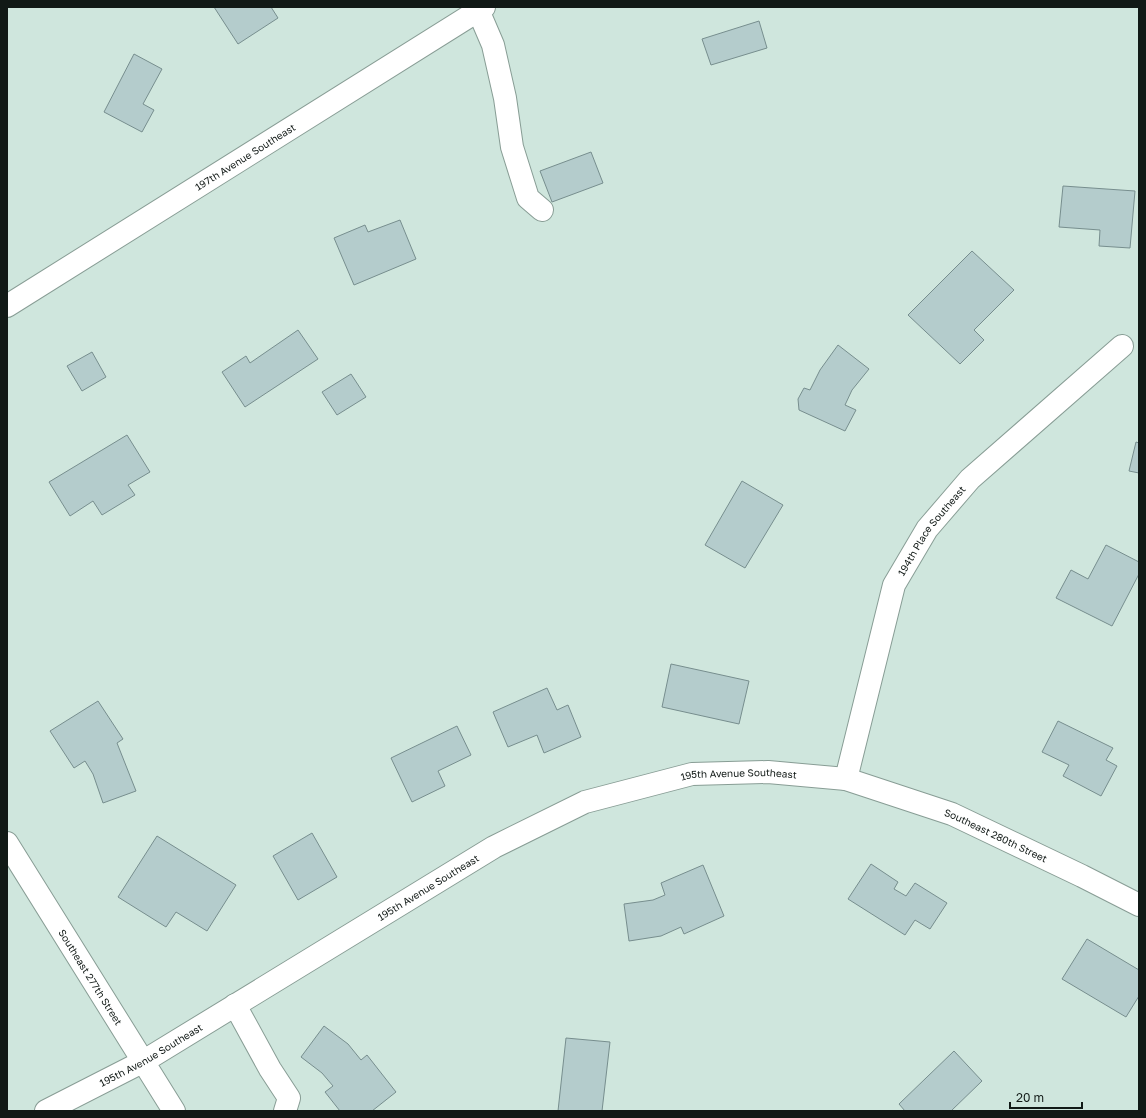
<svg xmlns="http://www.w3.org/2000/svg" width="1146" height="1118" font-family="'Golos Text',sans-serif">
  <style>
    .building { fill: #b4cccc; stroke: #778e8e }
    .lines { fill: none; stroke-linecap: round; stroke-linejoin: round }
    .minor-casing { stroke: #889d95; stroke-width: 24 }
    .minor { stroke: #fff; stroke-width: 22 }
    .labels { text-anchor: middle; stroke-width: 3; stroke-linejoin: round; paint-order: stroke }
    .street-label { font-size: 10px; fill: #111916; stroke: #cfe6dd }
  </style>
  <rect width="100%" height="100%" fill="#cfe6dd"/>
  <path class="building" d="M214,7H271L278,18L238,44Z
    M759,21L767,48L711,65L702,39Z
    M134,54L162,69L143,104L154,110L142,132L104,112Z
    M591,152L603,183L552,202L540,171Z
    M1063,186L1135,191L1130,248L1099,246L1100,230L1059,227Z
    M400,220L416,259L354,285L334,238L365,225L368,232Z
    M972,251L1014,290L974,330L984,340L960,364L908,315Z
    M298,330L318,359L245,407L222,372L246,356L250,363Z
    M838,345L869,369L852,390L845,405L856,410L845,431L799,410L798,399L804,388L810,390L820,370Z
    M92,352L106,377L82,391L67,366Z
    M351,374L366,397L337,415L322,392Z
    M127,435L150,472L128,485L135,495L102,515L93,501L70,516L49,482Z
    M1136,442L1139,443V473L1129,471Z
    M742,481L783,505L745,568L705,545Z
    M1106,545L1139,562V574L1112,626L1056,598L1071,570L1088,579Z
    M671,664L749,681L739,724L662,707Z
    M547,688L557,710L568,705L581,737L544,753L537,735L508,747L493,712Z
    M98,701L123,739L117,743L136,791L103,803L93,774L85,761L74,768L50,731Z
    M1058,721L1113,748L1106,760L1117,766L1101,796L1063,776L1069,765L1042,752Z
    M457,726L471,755L438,771L445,786L412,802L391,758Z
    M312,833L337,877L298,900L273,856Z
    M157,836L236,885L207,931L176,912L166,927L118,897Z
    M871,864L898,882L894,889L906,896L915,883L947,903L930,929L915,920L905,935L848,899Z
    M703,865L724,916L684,934L681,927L661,936L629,941L624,904L653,900L665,895L661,883Z
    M1087,939L1139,970V996L1126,1017L1062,979Z
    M324,1026L348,1044L361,1060L367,1055L396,1092L372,1111H340L325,1092L333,1086L322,1073L301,1057Z
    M566,1038L610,1042L602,1111H558Z
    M954,1051L982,1081L951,1111H905L899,1104Z"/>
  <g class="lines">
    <defs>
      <g id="minor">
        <path d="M478,10L493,45L505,98L512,147L528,198L542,210"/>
        <path id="s1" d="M7,306L484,7"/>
        <path id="s2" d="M846,779L894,585L927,529L970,479L1122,346"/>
        <path id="s3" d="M7,843L174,1111"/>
        <path d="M235,1005L270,1069L289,1098L285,1111"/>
        <path id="s4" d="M46,1111L144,1061L494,847L585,802L692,774L768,772L846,779L952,814L1082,876L1139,905"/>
      </g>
    </defs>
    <use href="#minor" class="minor-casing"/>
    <use href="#minor" class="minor"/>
  </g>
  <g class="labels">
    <g class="street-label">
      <text dy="4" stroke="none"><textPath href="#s1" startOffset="281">197th Avenue Southeast</textPath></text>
      <text dy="4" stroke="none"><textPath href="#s2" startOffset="266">194th Place Southeast</textPath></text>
      <text dy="4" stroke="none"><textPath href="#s4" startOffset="779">195th Avenue Southeast</textPath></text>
      <text dy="4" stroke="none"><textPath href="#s4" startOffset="1047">Southeast 280th Street</textPath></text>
      <text dy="4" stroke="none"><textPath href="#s4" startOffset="443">195th Avenue Southeast</textPath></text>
      <text dy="4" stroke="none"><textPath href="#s3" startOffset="158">Southeast 277th Street</textPath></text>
      <text dy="4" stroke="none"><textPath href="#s4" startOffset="119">195th Avenue Southeast</textPath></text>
    </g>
  </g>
  <rect width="1146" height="1118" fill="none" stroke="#111916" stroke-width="16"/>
  <path d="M1010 1102v6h72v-6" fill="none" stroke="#111916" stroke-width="2"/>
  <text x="1016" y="1102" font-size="12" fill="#111916" stroke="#cfe6dd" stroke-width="3" paint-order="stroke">20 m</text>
</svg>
